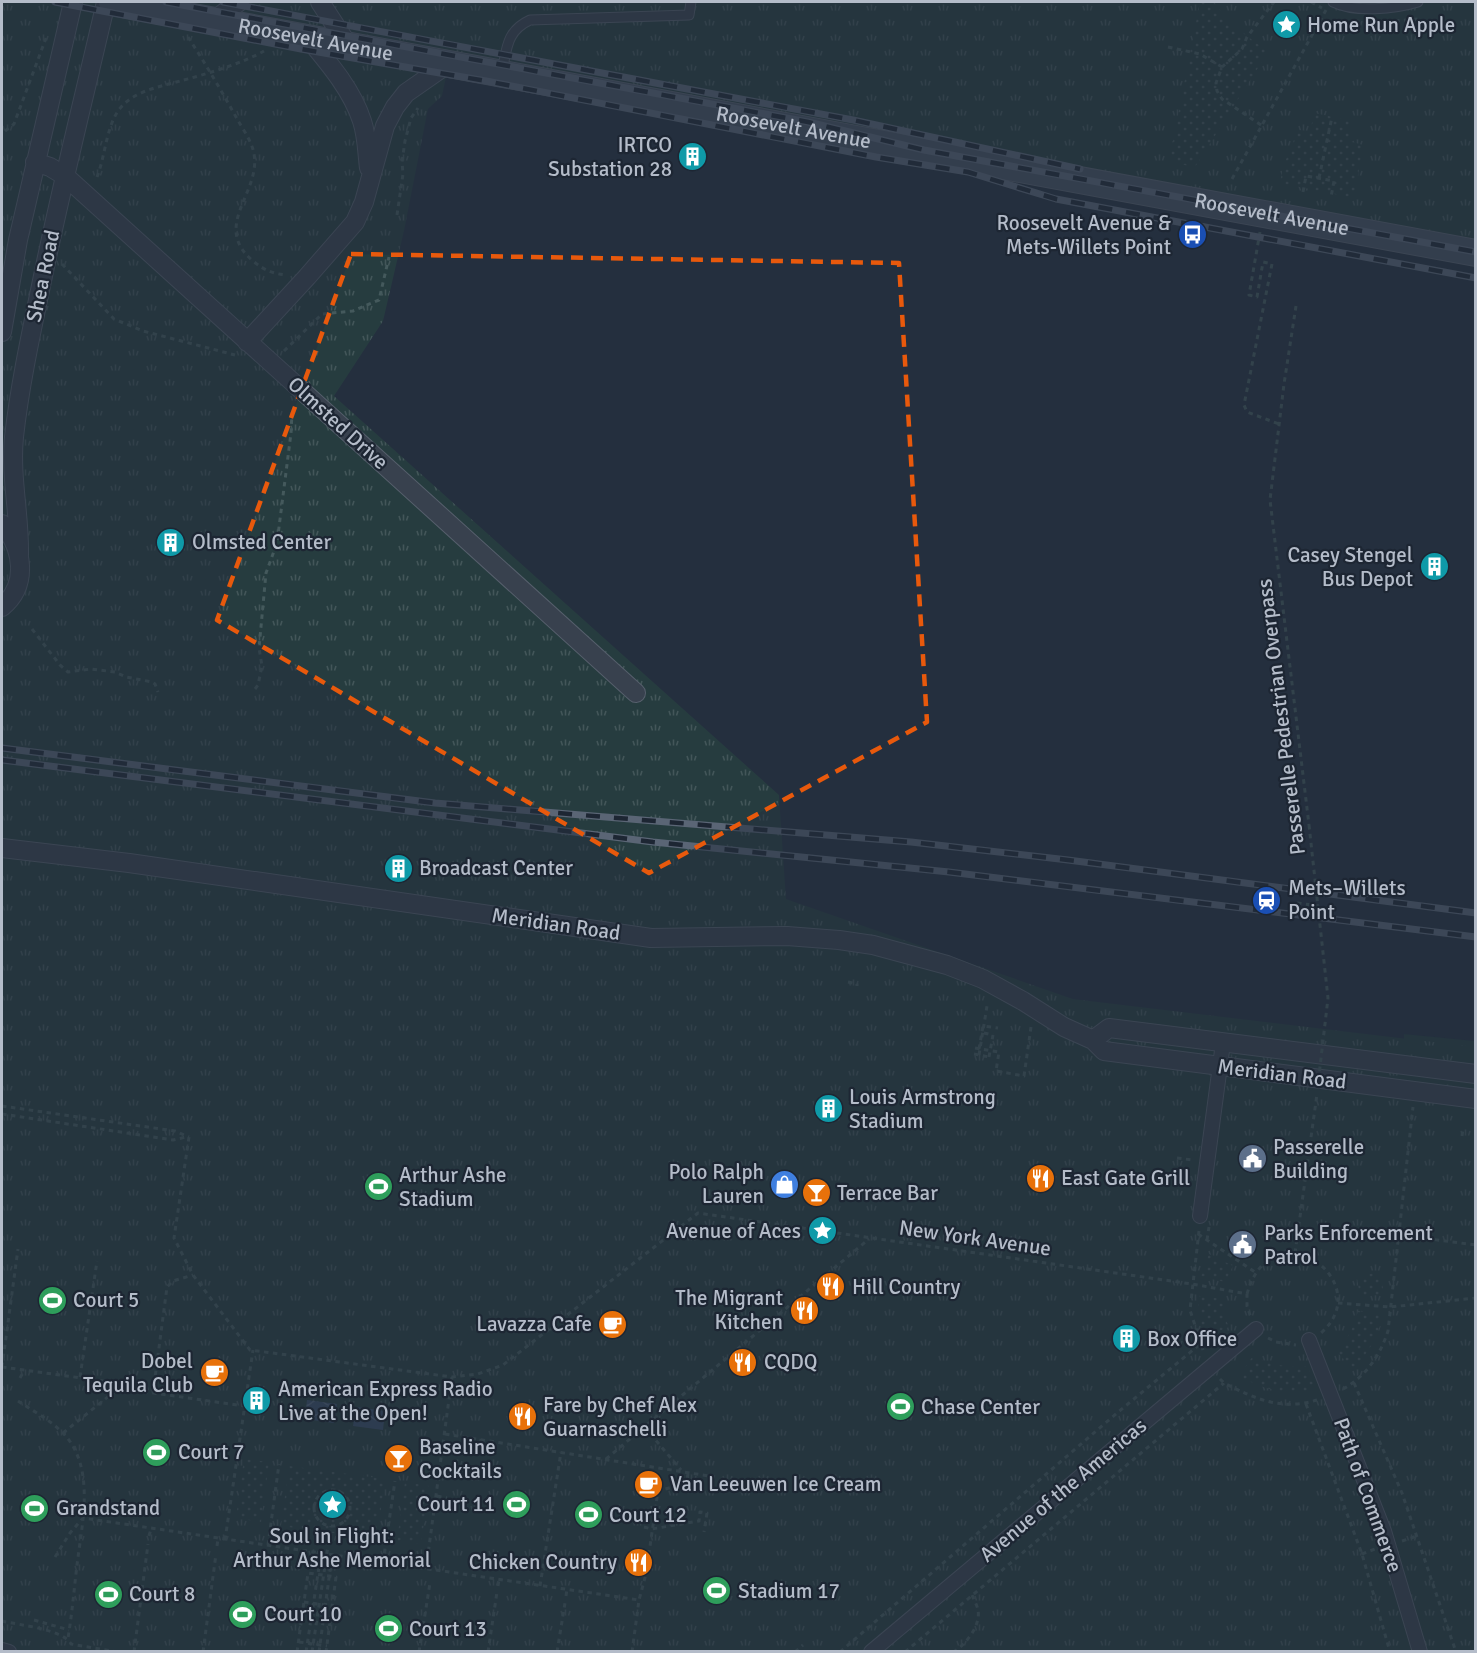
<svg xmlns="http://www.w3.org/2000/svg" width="1477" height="1653" font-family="Signika,sans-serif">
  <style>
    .grass { fill: #263c3f }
    .park { fill: url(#park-tufts) }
    .garden { fill: url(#garden-dots) }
    .water { fill: url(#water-waves) }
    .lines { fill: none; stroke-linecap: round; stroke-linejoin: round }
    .service-casing { stroke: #565f6c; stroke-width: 11 }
    .pedestrian-casing { stroke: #565f6c; stroke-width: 16 }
    .minor-casing { stroke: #565f6c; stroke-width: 20 }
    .secondary-casing { stroke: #565f6c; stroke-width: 28 }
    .path { stroke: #44595c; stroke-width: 3; stroke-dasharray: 4.5 4.5; stroke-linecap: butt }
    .service { stroke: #38414e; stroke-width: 9 }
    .pedestrian { stroke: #38414e; stroke-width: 14 }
    .minor { stroke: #38414e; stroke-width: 18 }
    .secondary { stroke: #465061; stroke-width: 26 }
    .rail-casing { stroke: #5a6575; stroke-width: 7 }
    .rail { stroke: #1d2633; stroke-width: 4.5; stroke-dasharray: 14; stroke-linecap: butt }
    .path-bridge { stroke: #44595c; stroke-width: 3; stroke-dasharray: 4.5 4.5; stroke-linecap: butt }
    .marked { fill: none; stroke: #e8590c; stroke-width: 4.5; stroke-dasharray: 12 8; stroke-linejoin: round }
    .labels { text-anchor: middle; stroke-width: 4.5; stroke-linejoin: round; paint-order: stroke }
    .poi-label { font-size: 21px; fill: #b4bcc9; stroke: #1d2633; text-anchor: start }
    .street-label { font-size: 21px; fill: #b4bcc9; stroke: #1d2633 }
  </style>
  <defs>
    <pattern id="park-tufts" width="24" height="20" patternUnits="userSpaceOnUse" patternTransform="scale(1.5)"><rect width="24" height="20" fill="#263c3f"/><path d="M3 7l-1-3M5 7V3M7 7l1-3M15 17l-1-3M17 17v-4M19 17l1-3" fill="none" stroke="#435659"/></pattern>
    <pattern id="garden-dots" width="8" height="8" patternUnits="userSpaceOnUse" patternTransform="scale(1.5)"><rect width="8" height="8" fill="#263c3f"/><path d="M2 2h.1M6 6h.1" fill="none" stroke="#435659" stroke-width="1.8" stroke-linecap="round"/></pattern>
    <pattern id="water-waves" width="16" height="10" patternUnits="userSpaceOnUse" patternTransform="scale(1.5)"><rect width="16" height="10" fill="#394c67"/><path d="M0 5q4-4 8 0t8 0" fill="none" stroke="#53647b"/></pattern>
  </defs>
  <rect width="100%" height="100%" fill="#242f3e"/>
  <path class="grass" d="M1404,1034L1475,1041V1049L1404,1040Z"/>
  <path class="park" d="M2,2H1475V253L449,63L442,96L428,109L404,231L383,321L334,396L779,795L786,899L1073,999L1475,1047V1651L2,1652Z"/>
  <path class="garden" d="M1200,2H1214C1228,22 1248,37 1268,52L1195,167L1169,162Z
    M1314,113L1352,121L1349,141L1363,145L1354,198L1280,183L1283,167L1298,130L1310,132Z
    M1209,1254L1233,1266L1225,1282L1201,1276Z
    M1380,1271L1384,1295L1360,1296L1357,1278Z
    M1197,1296L1224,1299L1225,1318L1229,1327L1206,1337L1201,1324Z
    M1358,1311L1383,1315C1378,1337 1369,1352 1353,1369L1336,1351C1348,1339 1354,1327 1358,1311Z
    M1253,1356C1272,1365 1287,1368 1308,1366L1315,1390C1283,1394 1267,1391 1239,1376Z
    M244,1459L269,1462L261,1522L236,1518Z
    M289,1466L385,1479L377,1539L281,1526Z
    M405,1482L429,1486L421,1544L397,1541Z"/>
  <path class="water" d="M307,1400L337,1404L334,1423L305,1419Z
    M356,1407L385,1411L383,1430L353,1426Z"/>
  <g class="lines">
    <defs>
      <path id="service" d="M1333,2C1355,13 1395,9 1418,2
        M502,71C507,49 506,31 530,20L689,15L691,2"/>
      <path id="pedestrian" d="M1200,1216L1223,1043
        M1309,1340L1384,1531L1420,1652
        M2,1650L9,1652
        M871,1652L1256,1329"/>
      <path id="minor" d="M320,2L348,45
        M214,20L239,2
        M308,38C328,62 352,90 362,121C367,136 367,152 369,168
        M35,162L50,167L65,176L636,693
        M2,332L18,240L73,2
        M247,342L307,277L355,222L364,202L385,126L395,107L406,93L449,63
        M2,524C23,547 29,585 2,607
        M19,555C20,516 10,476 14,437C20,383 32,329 43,276C62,184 85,93 106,2
        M2,848L129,863L651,938L787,936L839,940L873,945L947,965L983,979L1023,1001L1064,1027L1093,1040L1104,1051L1476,1099
        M1093,1040L1109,1028L1476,1074"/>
      <g id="secondary">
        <path id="s1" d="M112,2L1476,253"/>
      </g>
    </defs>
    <use href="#service" class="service-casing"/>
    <use href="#pedestrian" class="pedestrian-casing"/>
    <use href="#minor" class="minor-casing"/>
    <use href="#secondary" class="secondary-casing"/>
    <path class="path" d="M1311,2L1322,8
      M1395,21L1418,19
      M188,37C205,63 221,90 236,117C242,128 252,141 254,154C261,193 211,226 253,261C264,270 273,274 287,275
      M1168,47L1200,54L1222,67
      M1261,125L1222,99L1217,91L1216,83L1222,67L1242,49L1247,37L1274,2
      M5,131L14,124L46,38
      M97,177C105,157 106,129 118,111C132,91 159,87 180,81C204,75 243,63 264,51
      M1319,178L1332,117
      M1232,179L1326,10
      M1303,192L1306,176L1334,181L1331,197
      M397,215L403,174L402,162L405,141L411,118L418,108
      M1260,232L1249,295L1257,297L1263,262L1272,264L1244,405L1247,412L1279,424
      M62,264L114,319L143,331L235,355
      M1296,306L1284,384L1270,500L1309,825
      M284,351L322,314L353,311L379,300L389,257
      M32,629L60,665L68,672L91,669L115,672L126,677L152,682L155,684L158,692
      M255,689L258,685L262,666L259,648L266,573L277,543L291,433L292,412
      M1297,903L1319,906
      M848,982L857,984V986
      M984,1033L993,1035
      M975,1048L999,1052L996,1071L1024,1076L1031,1027
      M979,1049L983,1026L998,1028
      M974,1054L989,1057
      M2,1106L175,1131L189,1137
      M2,1114L173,1140L186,1137
      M1462,1136L1463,1129
      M189,1137L174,1238L193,1275L250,1350L452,1377L478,1374L503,1365L698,1213L1192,1284L1247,1294V1306L1251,1318
      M1177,1158L1193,1160
      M1199,1231L1190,1310L1204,1353
      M1198,1234L1255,1272
      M1399,1235L1476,1245
      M1207,1240L1209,1227
      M1295,1253L1317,1094
      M1247,1294C1272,1205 1379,1282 1321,1333
      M1338,1303L1390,1307L1476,1298
      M1268,1338L1276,1342L1296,1345
      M2,1367L103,1381L119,1388L244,1406
      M2,1367L18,1249
      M80,1377L97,1261
      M20,1378L24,1371
      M1220,1379L1224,1383C1256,1399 1281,1411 1317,1400
      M1354,1383L1402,1493L1456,1652
      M1343,1389C1365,1377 1380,1356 1388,1331L1413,1107
      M153,1393L167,1287L173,1281L193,1275
      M18,1401C33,1411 50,1420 63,1433C96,1467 82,1523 77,1565C74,1590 72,1614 68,1638
      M1306,1404L1362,1554L1390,1652
      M63,1433L119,1388
      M445,1434L715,1477
      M656,1434L653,1437L681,1470
      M481,1439L480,1447L496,1449L495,1453
      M606,1459L869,1239
      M314 1508a18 18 0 1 1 36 0a18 18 0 1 1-36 0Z
      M437,1496L447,1498
      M644,1527L652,1529L699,1521L700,1512L707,1513L704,1532
      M149,1536L151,1529
      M225,1540L253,1350
      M1402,1541L1417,1536
      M268,1545L279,1464
      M217,1546L218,1539
      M1362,1554L1375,1549
      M55,1557L70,1533L83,1518L639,1600
      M383,1562L395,1481
      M596,1567L607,1569L608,1567
      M426,1569L452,1377
      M630,1570L629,1572L646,1574
      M498,1586L499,1580
      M540,1586L561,1452
      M566,1596L567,1589
      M304,1602L332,1606
      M34,1620L69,1630
      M2,1621C18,1625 63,1629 71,1644L117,1652
      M299,1642L327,1646
      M134,1652L148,1544
      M203,1652L216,1554
      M297,1652L308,1573L336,1577L326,1652
      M306,1652L321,1554
      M312,1652L331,1526
      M319,1652L332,1556
      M419,1652L430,1583
      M488,1652L497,1592
      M557,1652L565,1603
      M632,1652L639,1600L646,1574L658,1491L687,1483L688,1472
      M795,1652L803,1645
      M840,1652L1117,1413L1199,1345
      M905,1652L1224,1383
      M953,1652C966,1645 981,1625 978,1610C977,1605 974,1600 972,1595"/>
    <use href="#service" class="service"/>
    <use href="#pedestrian" class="pedestrian"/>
    <use href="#minor" class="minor"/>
    <use href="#secondary" class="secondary"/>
    <defs>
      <g id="rail">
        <path d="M55,2L301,49L486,81L876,157L968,172L1056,199L1476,278"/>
        <path id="s2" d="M166,2L808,122L924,150L1476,252"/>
        <path d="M223,2L853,120L1080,169"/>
        <path d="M2,748L435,803L911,842L1068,860L1476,913"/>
        <path d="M2,760L653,842L949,872L1476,937"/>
      </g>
    </defs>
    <use href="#rail" class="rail-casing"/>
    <use href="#rail" class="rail"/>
    <path class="path-bridge" d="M1309,825L1328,998L1318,1084
      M979,1055L987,1006
      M989,1057L993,1035"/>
  </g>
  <path d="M0 0H1477V1653H0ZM351,254L899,263L927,722L649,873L217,620Z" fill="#242f3e" fill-opacity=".55" fill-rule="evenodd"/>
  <path class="marked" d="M351,254L899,263L927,722L649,873L217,620Z"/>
  <defs>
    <symbol id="sight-disc" viewBox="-11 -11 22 22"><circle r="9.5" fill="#0f9aa8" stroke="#1d2633"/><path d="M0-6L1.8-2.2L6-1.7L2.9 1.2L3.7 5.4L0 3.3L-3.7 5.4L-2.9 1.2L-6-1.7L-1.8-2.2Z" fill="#fff"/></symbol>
    <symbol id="building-disc" viewBox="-11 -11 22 22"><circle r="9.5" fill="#0f9aa8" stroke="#1d2633"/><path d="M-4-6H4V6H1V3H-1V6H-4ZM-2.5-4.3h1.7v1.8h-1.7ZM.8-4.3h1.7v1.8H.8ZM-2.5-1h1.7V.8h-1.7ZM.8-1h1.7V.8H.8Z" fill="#fff"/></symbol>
    <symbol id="bus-disc" viewBox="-11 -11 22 22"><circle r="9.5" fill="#1a4fb4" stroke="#1d2633"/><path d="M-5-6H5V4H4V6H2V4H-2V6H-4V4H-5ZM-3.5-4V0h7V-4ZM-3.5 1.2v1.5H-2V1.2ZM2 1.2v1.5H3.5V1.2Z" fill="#fff"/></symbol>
    <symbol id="station-disc" viewBox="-11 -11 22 22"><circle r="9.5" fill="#1a4fb4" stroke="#1d2633"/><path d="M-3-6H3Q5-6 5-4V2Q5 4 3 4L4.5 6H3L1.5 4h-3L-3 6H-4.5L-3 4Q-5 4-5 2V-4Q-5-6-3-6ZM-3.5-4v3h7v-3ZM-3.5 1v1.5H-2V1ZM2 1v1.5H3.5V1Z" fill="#fff"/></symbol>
    <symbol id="civic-disc" viewBox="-11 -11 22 22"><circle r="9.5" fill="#5c6f8a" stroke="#1d2633"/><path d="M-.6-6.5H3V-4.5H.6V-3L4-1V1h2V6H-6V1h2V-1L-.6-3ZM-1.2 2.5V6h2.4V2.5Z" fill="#fff"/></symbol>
    <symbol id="restaurant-disc" viewBox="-11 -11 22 22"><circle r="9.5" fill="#e8710a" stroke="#1d2633"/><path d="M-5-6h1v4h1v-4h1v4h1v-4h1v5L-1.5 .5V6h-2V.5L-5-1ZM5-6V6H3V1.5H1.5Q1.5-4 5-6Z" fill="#fff"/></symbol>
    <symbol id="shop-disc" viewBox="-11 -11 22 22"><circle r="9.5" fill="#3f7fe0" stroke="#1d2633"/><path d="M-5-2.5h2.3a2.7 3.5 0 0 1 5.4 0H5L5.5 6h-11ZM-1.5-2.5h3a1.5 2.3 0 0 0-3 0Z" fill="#fff"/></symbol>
    <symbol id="stadium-disc" viewBox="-11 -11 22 22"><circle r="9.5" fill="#2e9e5b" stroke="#1d2633"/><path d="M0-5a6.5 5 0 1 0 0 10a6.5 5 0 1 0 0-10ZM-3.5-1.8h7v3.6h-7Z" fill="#fff"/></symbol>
    <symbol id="bar-disc" viewBox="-11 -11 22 22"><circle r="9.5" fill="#e8710a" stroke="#1d2633"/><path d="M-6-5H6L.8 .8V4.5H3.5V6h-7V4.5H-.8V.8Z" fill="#fff"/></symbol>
    <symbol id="cafe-disc" viewBox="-11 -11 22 22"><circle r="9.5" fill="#e8710a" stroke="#1d2633"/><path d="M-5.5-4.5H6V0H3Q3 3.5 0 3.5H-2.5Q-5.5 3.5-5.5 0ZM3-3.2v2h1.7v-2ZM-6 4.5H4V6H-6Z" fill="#fff"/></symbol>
  </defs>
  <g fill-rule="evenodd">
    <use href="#sight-disc" x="1270" y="8" width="33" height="33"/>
    <use href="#building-disc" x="676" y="140" width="33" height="33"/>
    <use href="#bus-disc" x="1176" y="218" width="33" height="33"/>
    <use href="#building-disc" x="154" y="526" width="33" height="33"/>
    <use href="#building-disc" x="1418" y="550" width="33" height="33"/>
    <use href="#building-disc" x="382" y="852" width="33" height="33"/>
    <use href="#station-disc" x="1250" y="884" width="33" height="33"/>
    <use href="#building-disc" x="812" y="1092" width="33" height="33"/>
    <use href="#civic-disc" x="1236" y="1142" width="33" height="33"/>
    <use href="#restaurant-disc" x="1024" y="1162" width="33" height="33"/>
    <use href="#shop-disc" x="768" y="1168" width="33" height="33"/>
    <use href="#stadium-disc" x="362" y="1170" width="33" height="33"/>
    <use href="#bar-disc" x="800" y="1176" width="33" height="33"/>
    <use href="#sight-disc" x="806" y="1214" width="33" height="33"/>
    <use href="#civic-disc" x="1226" y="1228" width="33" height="33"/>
    <use href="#restaurant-disc" x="814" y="1270" width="33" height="33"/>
    <use href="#stadium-disc" x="36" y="1284" width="33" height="33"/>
    <use href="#restaurant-disc" x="788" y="1294" width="33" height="33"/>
    <use href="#cafe-disc" x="596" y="1308" width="33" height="33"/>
    <use href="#building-disc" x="1110" y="1322" width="33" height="33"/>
    <use href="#restaurant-disc" x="726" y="1346" width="33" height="33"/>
    <use href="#cafe-disc" x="198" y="1356" width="33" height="33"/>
    <use href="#building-disc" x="240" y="1384" width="33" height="33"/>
    <use href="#stadium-disc" x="884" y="1390" width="33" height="33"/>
    <use href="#restaurant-disc" x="506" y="1400" width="33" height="33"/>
    <use href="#stadium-disc" x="140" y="1436" width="33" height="33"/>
    <use href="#bar-disc" x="382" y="1442" width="33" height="33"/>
    <use href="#cafe-disc" x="632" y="1468" width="33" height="33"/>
    <use href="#stadium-disc" x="500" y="1488" width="33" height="33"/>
    <use href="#sight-disc" x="316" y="1488" width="33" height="33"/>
    <use href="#stadium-disc" x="18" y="1492" width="33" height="33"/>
    <use href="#stadium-disc" x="572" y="1498" width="33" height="33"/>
    <use href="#restaurant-disc" x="622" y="1546" width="33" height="33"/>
    <use href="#stadium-disc" x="700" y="1574" width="33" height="33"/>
    <use href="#stadium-disc" x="92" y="1578" width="33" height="33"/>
    <use href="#stadium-disc" x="226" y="1598" width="33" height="33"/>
    <use href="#stadium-disc" x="372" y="1612" width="33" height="33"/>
  </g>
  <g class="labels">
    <g class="poi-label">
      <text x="1307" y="32">Home Run Apple</text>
      <text x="672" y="152" text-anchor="end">IRTCO<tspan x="672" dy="24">Substation 28</tspan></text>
      <text x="1171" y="230" text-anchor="end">Roosevelt Avenue &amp;<tspan x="1171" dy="24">Mets-Willets Point</tspan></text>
      <text x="192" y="549">Olmsted Center</text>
      <text x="1413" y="562" text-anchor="end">Casey Stengel<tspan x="1413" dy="24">Bus Depot</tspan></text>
      <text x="419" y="875">Broadcast Center</text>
      <text x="1288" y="895">Mets–Willets<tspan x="1288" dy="24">Point</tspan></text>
      <text x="849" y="1104">Louis Armstrong<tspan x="849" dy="24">Stadium</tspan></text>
      <text x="1273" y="1154">Passerelle<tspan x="1273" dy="24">Building</tspan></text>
      <text x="764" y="1179" text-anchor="end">Polo Ralph<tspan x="764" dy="24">Lauren</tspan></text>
      <text x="399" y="1182">Arthur Ashe<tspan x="399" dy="24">Stadium</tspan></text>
      <text x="1061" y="1185">East Gate Grill</text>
      <text x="837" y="1200">Terrace Bar</text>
      <text x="801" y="1238" text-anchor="end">Avenue of Aces</text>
      <text x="1264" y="1240">Parks Enforcement<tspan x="1264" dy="24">Patrol</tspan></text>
      <text x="852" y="1294">Hill Country</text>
      <text x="783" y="1305" text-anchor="end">The Migrant<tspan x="783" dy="24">Kitchen</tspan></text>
      <text x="73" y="1307">Court 5</text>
      <text x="592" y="1331" text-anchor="end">Lavazza Cafe</text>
      <text x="1147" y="1346">Box Office</text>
      <text x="193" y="1368" text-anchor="end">Dobel<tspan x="193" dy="24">Tequila Club</tspan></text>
      <text x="764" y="1369">CQDQ</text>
      <text x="278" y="1396">American Express Radio<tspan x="278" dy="24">Live at the Open!</tspan></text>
      <text x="543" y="1412">Fare by Chef Alex<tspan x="543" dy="24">Guarnaschelli</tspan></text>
      <text x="921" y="1414">Chase Center</text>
      <text x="419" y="1454">Baseline<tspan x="419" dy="24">Cocktails</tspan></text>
      <text x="178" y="1459">Court 7</text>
      <text x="670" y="1491">Van Leeuwen Ice Cream</text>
      <text x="495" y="1511" text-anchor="end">Court 11</text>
      <text x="56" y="1515">Grandstand</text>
      <text x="609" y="1522">Court 12</text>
      <text x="332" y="1543" text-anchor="middle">Soul in Flight:<tspan x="332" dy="24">Arthur Ashe Memorial</tspan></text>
      <text x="617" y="1569" text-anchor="end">Chicken Country</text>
      <text x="738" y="1598">Stadium 17</text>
      <text x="129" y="1601">Court 8</text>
      <text x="264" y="1621">Court 10</text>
      <text x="409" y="1636">Court 13</text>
    </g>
    <g class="street-label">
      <text dy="7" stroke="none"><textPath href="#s1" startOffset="207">Roosevelt Avenue</textPath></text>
      <text dy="7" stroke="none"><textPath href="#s1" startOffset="693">Roosevelt Avenue</textPath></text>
      <text dy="7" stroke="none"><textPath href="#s2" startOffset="1126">Roosevelt Avenue</textPath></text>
      <text transform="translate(43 276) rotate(-78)" y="7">Shea Road</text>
      <text transform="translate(338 423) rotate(42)" y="7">Olmsted Drive</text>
      <text transform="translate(1281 717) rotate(-97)" y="7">Passerelle Pedestrian Overpass</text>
      <text transform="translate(556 924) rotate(8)" y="7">Meridian Road</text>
      <text transform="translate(1282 1074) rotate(7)" y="7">Meridian Road</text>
      <text transform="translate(975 1238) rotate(8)" y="7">New York Avenue</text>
      <text transform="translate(1063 1490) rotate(-40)" y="7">Avenue of the Americas</text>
      <text transform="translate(1368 1495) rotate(70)" y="7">Path of Commerce</text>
    </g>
  </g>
  <rect width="1477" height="1653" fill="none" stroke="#b4bcc9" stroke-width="6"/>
</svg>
